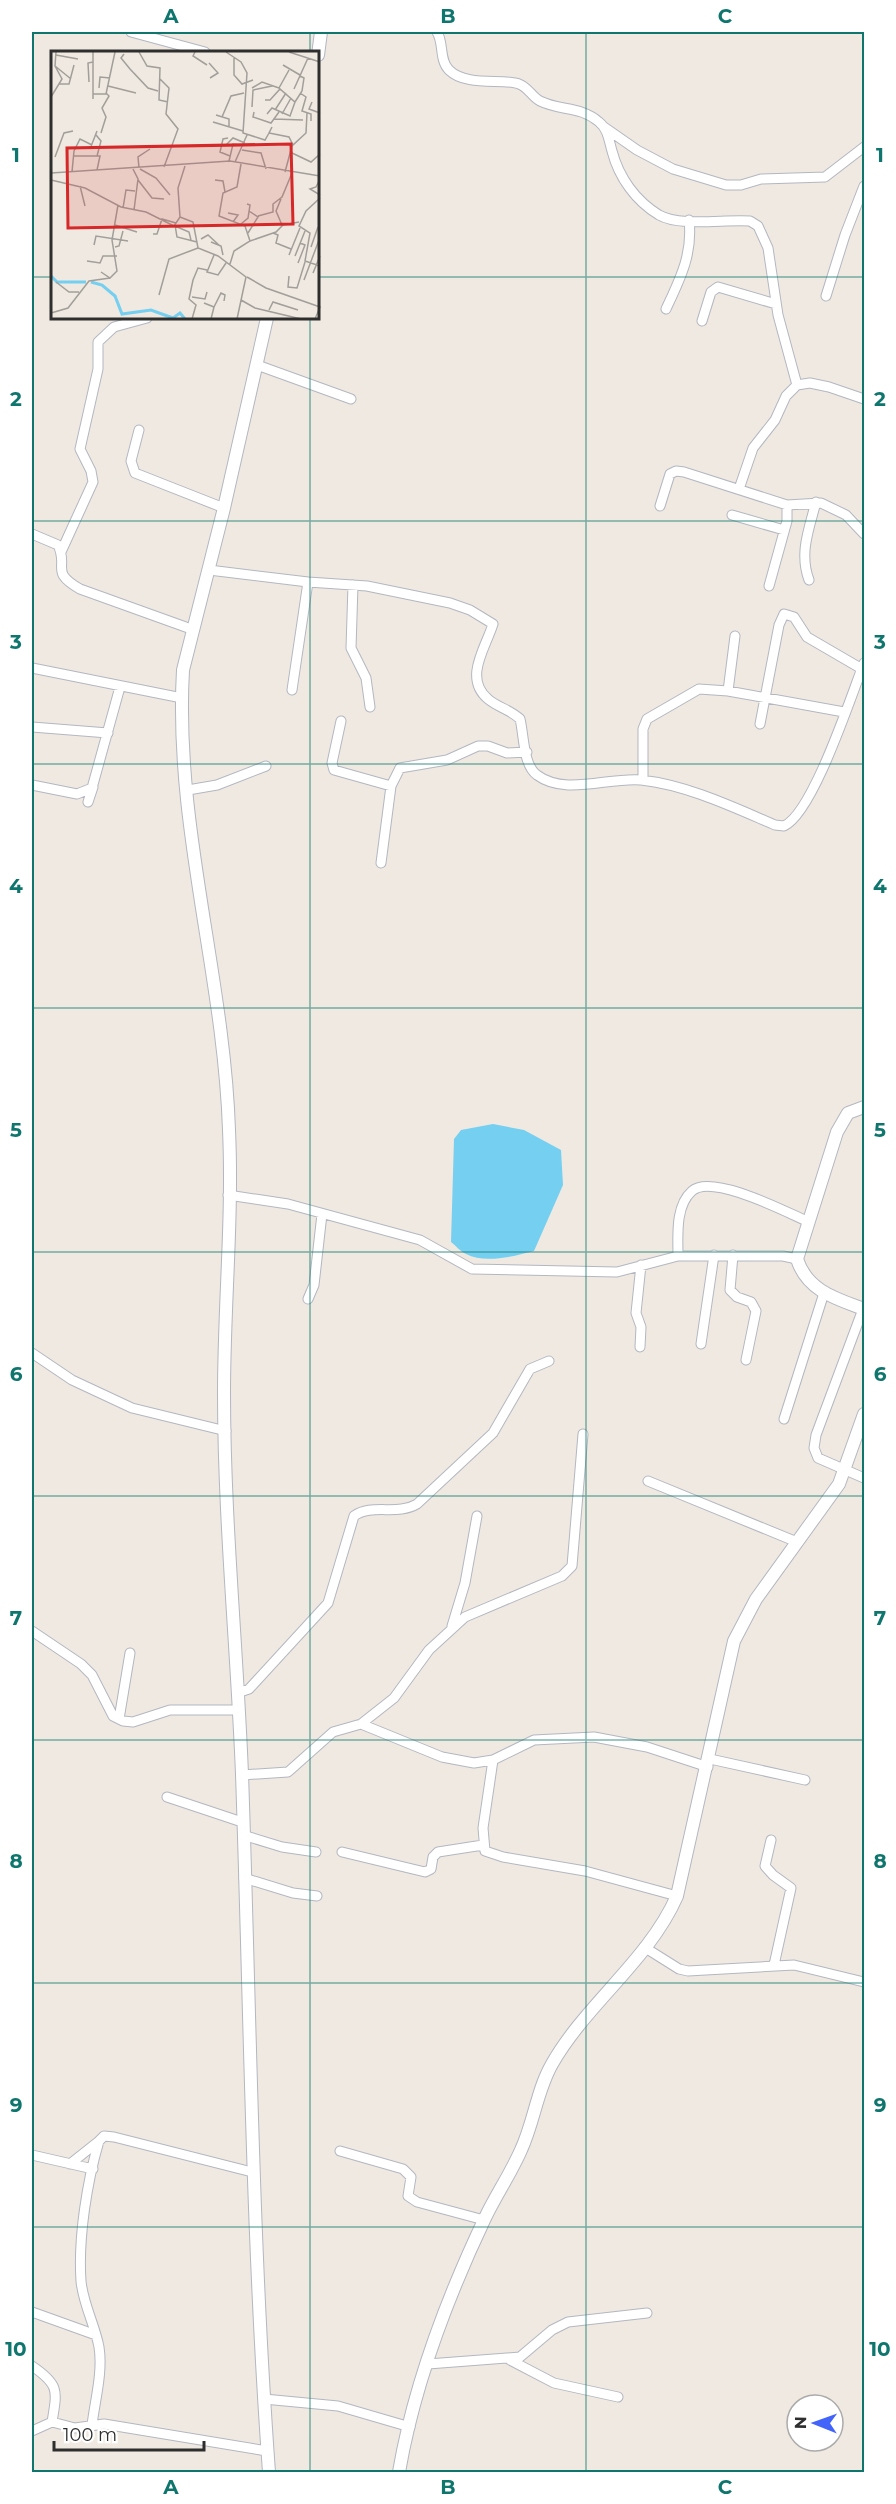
<svg xmlns="http://www.w3.org/2000/svg" width="896" height="2504" font-family="Montserrat,sans-serif">
  <style>
    .water { fill: #75cff0 }
    .lines { fill: none; stroke-linecap: round; stroke-linejoin: round }
    .minor-casing { stroke: #b4b7c1; stroke-width: 11 }
    .tertiary-casing { stroke: #b4b7c1; stroke-width: 14 }
    .minor { stroke: #fff; stroke-width: 9 }
    .tertiary { stroke: #fff; stroke-width: 12 }
    .grid { fill: none; stroke: #0f766e; stroke-width: 1.5; stroke-opacity: 0.55 }
    .inset-river { fill: none; stroke: #75cff0; stroke-width: 3 }
    .inset-road { fill: none; stroke: #a29e99; stroke-width: 1.5 }
    .view { fill: #d62828; fill-opacity: 0.15; stroke: #d62828; stroke-width: 3 }
    .inset-edge { fill: none; stroke: #2e2e2e; stroke-width: 3 }
    .neatline { fill: none; stroke: #0f766e; stroke-width: 2 }
    .grid-label { font-size: 20px; text-anchor: middle; font-weight: bold; fill: #0f766e }
  </style>
  <rect width="100%" height="100%" fill="#efe9e1"/>
  <path class="water" d="M493,1124L524,1130L561,1150L563,1185L534,1251C515,1256 485,1264 466,1254C461,1252 455,1245 451,1242L454,1139L461,1130Z"/>
  <g class="lines">
    <defs>
      <path id="minor" d="M131,32L205,52
        M437,32C444,43 439,60 449,70C466,87 503,78 519,84C528,87 532,97 540,101C560,111 581,106 599,122C608,129 609,141 612,151C619,178 636,201 659,215C680,227 725,219 750,221L758,226L768,248L778,315L797,385
        M604,127L637,150L673,169L726,185H741L761,179L825,177L864,147
        M826,296L845,235L864,186
        M666,309C680,279 693,254 689,220
        M702,321L711,292L718,287L776,304
        M257,365L351,399
        M139,430L131,461L135,473L224,508
        M739,489L753,448L775,420L786,396L797,385L810,383L829,387L864,399
        M660,506L670,474L676,471L684,472L787,505L821,503L846,515L864,534
        M732,515L784,530
        M32,534L58,545C69,568 49,571 80,589L194,630
        M61,552L93,482L91,471L80,449L98,369V342L114,327L147,318
        M209,570L308,582L367,586L450,603L470,610L493,624C486,647 463,678 488,699C497,707 511,710 520,719C524,735 523,765 537,775C565,796 608,777 641,780C687,785 733,807 775,825L784,826C813,813 851,696 864,663
        M809,580C799,553 809,529 816,502
        M353,585L351,648L366,678L370,707
        M769,586L787,521V505
        M735,636L728,691L844,712
        M32,668L182,698
        M292,690L308,582
        M341,721L332,763L334,770L391,786
        M760,724L779,625L784,614L794,617L807,637L862,669
        M32,727L108,733
        M643,780V729L647,719L699,689L728,691
        M32,785L77,794L92,788L120,687
        M188,790L217,785L266,766
        M88,802L93,787
        M381,863L391,786L400,768L447,760L478,746H488L507,753L527,752
        M228,1195L288,1204L420,1240L472,1269L617,1272L678,1256H783L797,1259
        M733,1255L730,1290L737,1297L751,1302L756,1311L746,1360
        M678,1256C678,1236 675,1206 692,1191C712,1173 788,1213 809,1222
        M308,1299L314,1285L322,1214
        M863,1309L816,1435L814,1448L818,1458L864,1478
        M701,1344L714,1255
        M640,1347L641,1327L636,1313L641,1265
        M32,1353L72,1380L132,1408L226,1431
        M784,1419L824,1293
        M648,1481L797,1542
        M452,1626L465,1583L477,1516
        M32,1631L81,1664L92,1675L113,1716L123,1721L133,1722L170,1710H238
        M237,1693L249,1689L328,1603L354,1516C372,1503 397,1516 417,1504L493,1433L530,1369L549,1361
        M119,1719L130,1653
        M361,1724L394,1698L429,1650L465,1617L562,1576L572,1566L583,1434
        M710,1759L805,1780
        M493,1760L483,1828L485,1851L503,1857L585,1871L677,1896
        M242,1775L288,1772L333,1732L361,1724L442,1757L474,1763L493,1760L534,1740L594,1737L647,1747L708,1767
        M167,1797L242,1822
        M243,1835L282,1847L316,1852
        M771,1840L765,1866L773,1875L791,1888L774,1965
        M342,1852L425,1872L431,1869L433,1857L438,1852L483,1845
        M244,1878L293,1893L317,1896
        M644,1947L679,1969L688,1971L794,1965L864,1982
        M340,2151L403,2169L411,2177L408,2196L417,2202L484,2220
        M32,2155L93,2169
        M70,2164L99,2141
        M32,2312L96,2335
        M510,2360L554,2383L618,2397
        M428,2364L520,2357L552,2330L568,2322L647,2313
        M32,2366C60,2385 57,2391 52,2422
        M264,2399L338,2406L410,2427
        M92,2425C95,2400 103,2372 99,2347C95,2325 83,2304 81,2281C78,2238 87,2182 99,2141L104,2136L114,2137L252,2172
        M32,2431L52,2422L75,2428L104,2424L267,2451"/>
      <path id="tertiary" d="M318,55L321,32
        M267,318L224,508L183,670C174,825 224,976 229,1130C233,1217 224,1305 224,1393C224,1520 237,1647 242,1774C250,2007 252,2240 269,2472
        M864,1107L848,1113L837,1132L797,1259C807,1291 837,1299 864,1309
        M399,2472C414,2385 447,2298 485,2218C496,2195 511,2173 521,2150C534,2122 537,2090 552,2064C586,2004 649,1960 677,1896L734,1641L756,1599L839,1484L864,1414"/>
    </defs>
    <use href="#minor" class="minor-casing"/>
    <use href="#tertiary" class="tertiary-casing"/>
    <use href="#minor" class="minor"/>
    <use href="#tertiary" class="tertiary"/>
  </g>
  <path class="grid" d="M310,32V52M586,32V2472M32,277H52M318,277H864M310,318V2472M32,521H864M32,764H864M32,1008H864M32,1252H864M32,1496H864M32,1740H864M32,1983H864M32,2227H864"/>
  <g transform="translate(51 51)">
    <rect width="268" height="268" fill="#efe9e1"/>
    <path class="inset-river" d="M0,225L6,231H35M40,231L51,234L64,245L71,263L100,259L122,267L129,262L134,268"/>
    <path class="inset-road" d="M5,1L4,15L20,28M88,1L96,15L109,17L108,49L117,51M144,1L142,5L156,14M175,1L190,11L196,22L192,82L214,89L218,82M238,1L269,11M73,3L70,7L79,18L97,37L107,40M5,4L27,8M183,7V24L191,33L202,29M158,12L167,22L159,27M232,14L249,24M238,19L228,37L244,51L251,40L253,27L249,25M109,28L118,37L115,63L127,78L113,116M38,31L37,12L42,11M8,33H18L23,14M57,35L85,42M48,37L49,26L59,27M201,37L211,31L228,37M243,38L257,7M249,42L255,46L251,60L260,63V70M42,43H55L64,1M0,46L11,28L4,15M42,48V1M214,49H219L229,38M261,51L258,58L269,62M201,56L202,39L221,35M224,59L235,42M203,61L202,66L220,72L228,61M216,63L221,57L239,65L244,51M231,63L240,47M165,64L178,68V75M171,66L180,45L193,42M223,68L252,69M162,71L192,80M221,76L218,82L238,86L242,94M50,82L55,66L51,57L58,45L55,42M45,84L50,90L46,105M177,87L172,88L169,101L179,105M175,94L182,87L194,92M39,98L46,80M191,99L210,102L215,118M239,101L260,111L269,103M23,105H49L46,119M4,106L13,82L22,80M178,110L182,93L189,94M184,111L196,84M88,117L87,106L99,98M82,118L87,128L83,159M89,118L105,127L119,144M21,121L23,100L29,88L41,94M234,121L241,95L255,82L256,62M0,122L179,110L269,125M0,129L34,137L70,156L95,161L123,175L129,166L127,137L134,115M87,129L101,147L113,148M164,129L172,130L174,141M268,130L265,136L259,138L269,144M29,135L34,155M269,147L255,160L248,175L259,182L254,210L269,215M230,148L225,160L231,174M72,157L75,139L84,140M177,162L187,164L182,171M207,165L222,161V153L231,146L241,122M129,166L142,171L147,197L167,205L195,226L186,268M190,173L197,167L199,154L196,153M64,174L86,181M124,174L126,186L146,191M124,175L138,181L140,189M197,182L207,166L198,160M222,182L227,184L225,192L240,198M102,183H106L111,168L125,172M150,188L157,184L169,195M199,190L225,181L232,174L248,171M160,191L170,195L172,204M43,194L45,185L77,190M64,196L68,195L72,180M260,196L267,176M163,204L156,221L167,224L175,212M238,204L249,177M244,205L254,180M36,210L49,212L52,205H66M247,212L254,194L249,192M179,213L183,200L199,190L194,175L168,165L172,142L186,136L190,113M50,221L59,227L66,220L61,189L67,154M262,222L269,205M238,225L237,236L246,237L254,211M196,226L215,237L269,256L264,268M253,229L268,189M5,231L18,241H28M108,244L118,208L147,197M141,246L154,248L156,241M190,249L204,257L250,268M153,252L163,256L160,268M163,256L170,242L174,244L173,250M218,259L222,251L247,259M0,262L17,257L38,230L59,227M141,268L145,254L138,248L142,229L147,217L156,219"/>
    <path class="view" d="M240,93L242,173L17,177L16,97Z"/>
    <rect width="268" height="268" class="inset-edge"/>
  </g>
  <rect width="896" height="2504" fill="none" stroke="#ffffff" stroke-width="66"/>
  <g transform="translate(815 2423) rotate(271)"><circle r="28" fill="#ffffff" stroke="#ababab" stroke-width="1.5"/>
  <path d="M0-4.5L10 22L0 15L-10 22Z" fill="#4264fb"/>
  <text y="-9" font-size="16" font-weight="bold" text-anchor="middle" fill="#2e2e2e">N</text>
  </g>
  <path d="M54 2441v9h150v-9" fill="none" stroke="#2e2e2e" stroke-width="3"/>
  <text x="63" y="2441" font-size="18" fill="#2e2e2e" stroke="#ffffff" stroke-width="4.5" paint-order="stroke">100 m</text>
  <rect x="33" y="33" width="830" height="2438" class="neatline"/>
  <g class="grid-label">
    <text x="171" y="23">A</text>
    <text x="448" y="23">B</text>
    <text x="725" y="23">C</text>
    <text x="16" y="162">1</text>
    <text x="880" y="162">1</text>
    <text x="16" y="406">2</text>
    <text x="880" y="406">2</text>
    <text x="16" y="649">3</text>
    <text x="880" y="649">3</text>
    <text x="16" y="893">4</text>
    <text x="880" y="893">4</text>
    <text x="16" y="1137">5</text>
    <text x="880" y="1137">5</text>
    <text x="16" y="1381">6</text>
    <text x="880" y="1381">6</text>
    <text x="16" y="1625">7</text>
    <text x="880" y="1625">7</text>
    <text x="16" y="1868">8</text>
    <text x="880" y="1868">8</text>
    <text x="16" y="2112">9</text>
    <text x="880" y="2112">9</text>
    <text x="16" y="2356">10</text>
    <text x="880" y="2356">10</text>
    <text x="171" y="2494">A</text>
    <text x="448" y="2494">B</text>
    <text x="725" y="2494">C</text>
  </g>
</svg>
